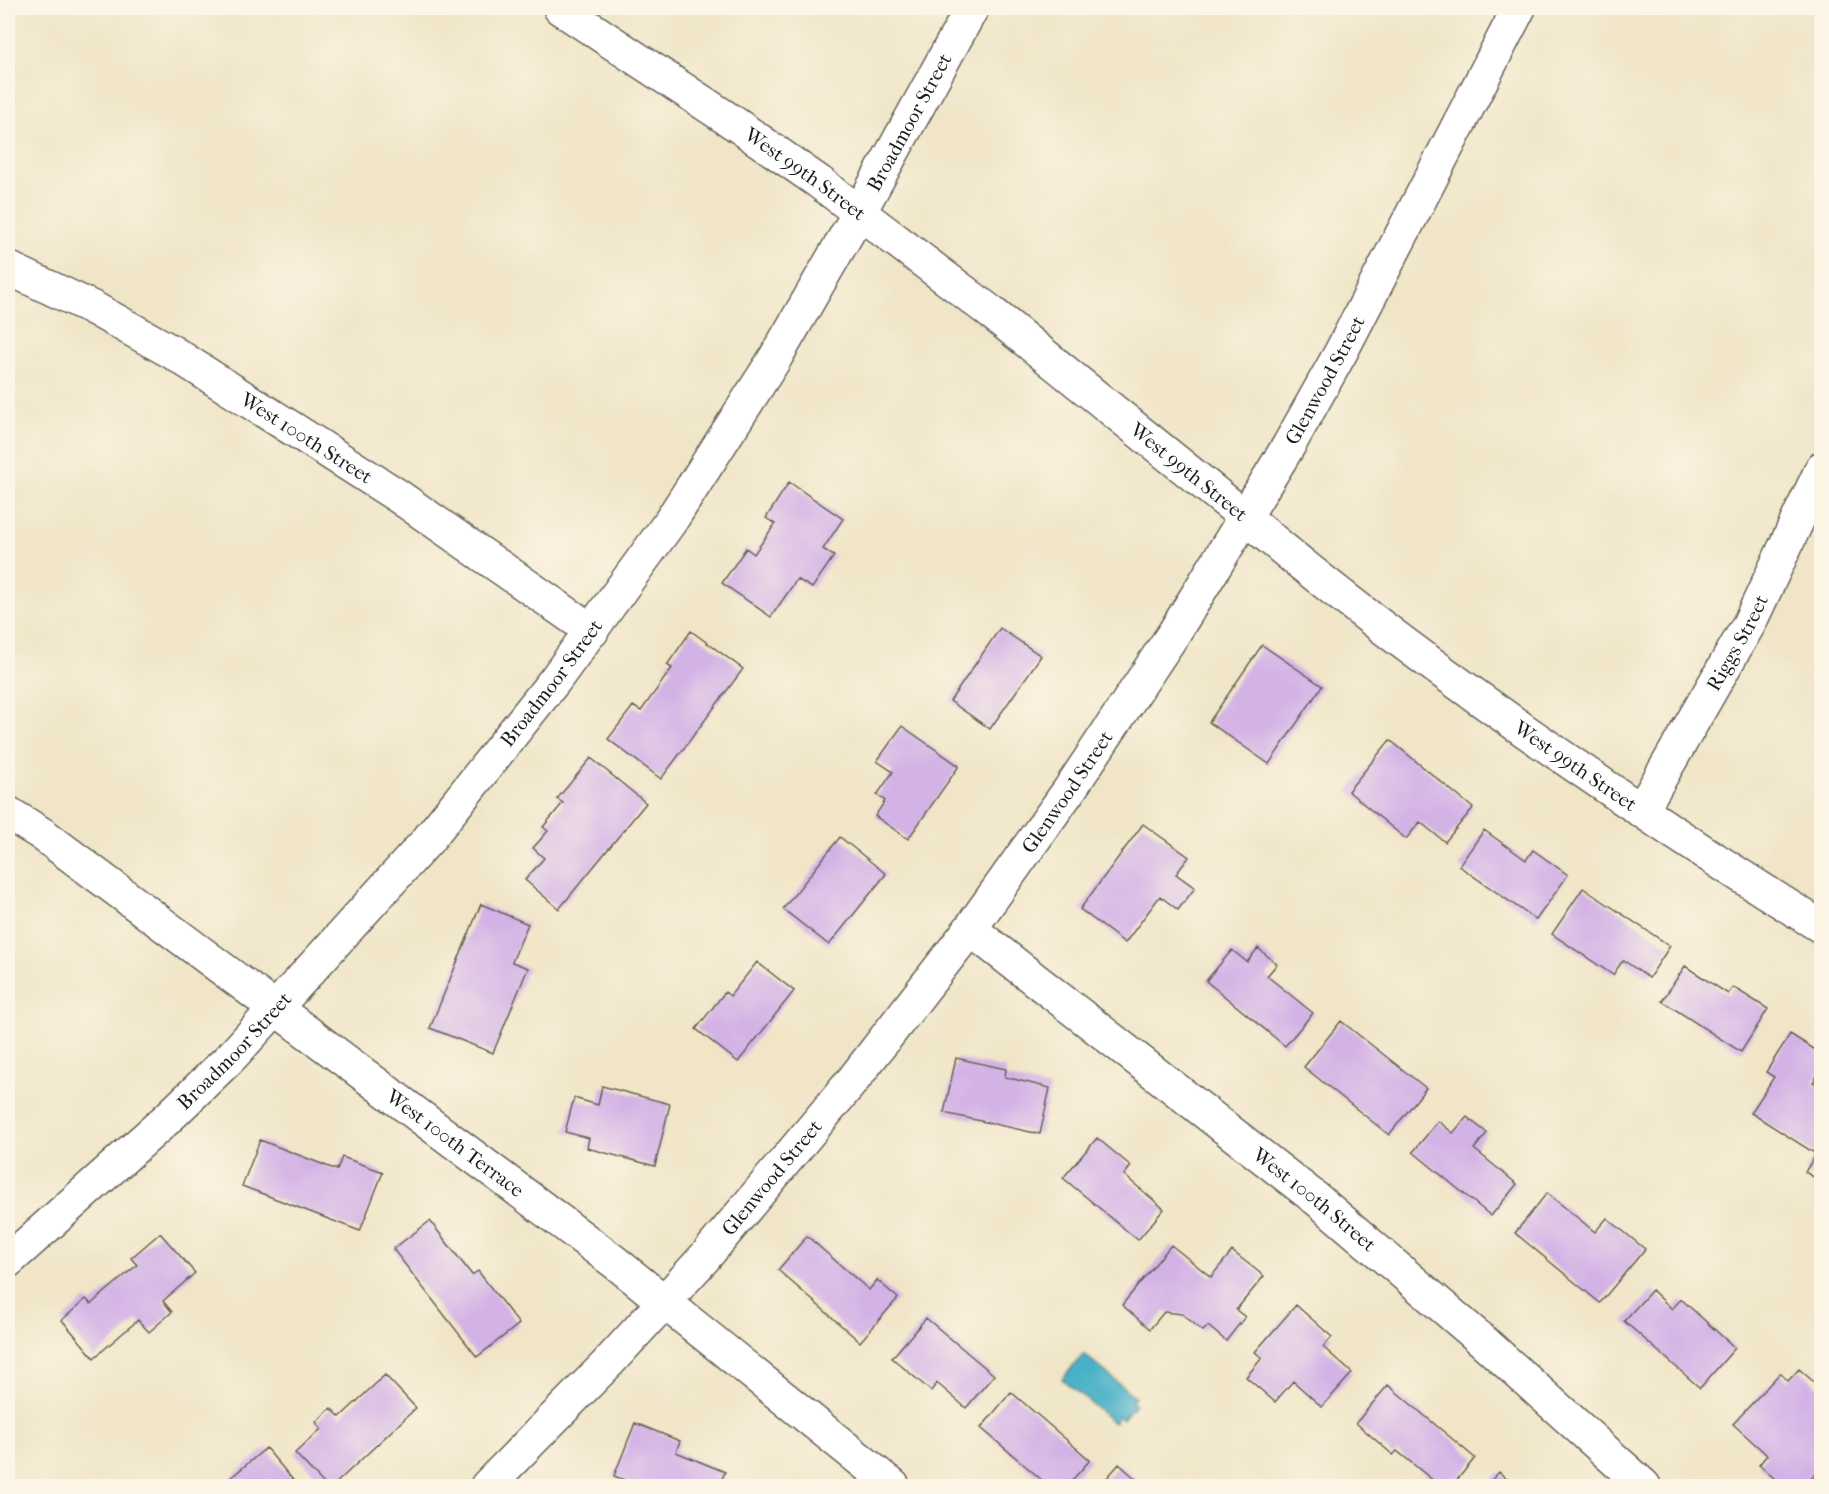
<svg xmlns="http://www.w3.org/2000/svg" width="1829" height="1494" font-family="'IM FELL French Canon',serif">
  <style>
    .water { fill: #49b1c7; stroke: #326672; stroke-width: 1.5 }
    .building { fill: #d3b2e6 }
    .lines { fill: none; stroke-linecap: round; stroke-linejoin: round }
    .minor-casing { stroke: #666258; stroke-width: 36 }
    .tertiary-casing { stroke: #666258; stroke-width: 36 }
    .minor { stroke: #fff; stroke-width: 33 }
    .tertiary { stroke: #fff; stroke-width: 33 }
    .labels { text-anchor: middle; stroke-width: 4.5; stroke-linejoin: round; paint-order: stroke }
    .street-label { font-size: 20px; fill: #1c1c1c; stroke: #fcf5e5 }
  </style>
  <rect width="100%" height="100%" fill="#fcf5e5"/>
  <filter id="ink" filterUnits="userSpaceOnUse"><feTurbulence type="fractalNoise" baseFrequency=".0167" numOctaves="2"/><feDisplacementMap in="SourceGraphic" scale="12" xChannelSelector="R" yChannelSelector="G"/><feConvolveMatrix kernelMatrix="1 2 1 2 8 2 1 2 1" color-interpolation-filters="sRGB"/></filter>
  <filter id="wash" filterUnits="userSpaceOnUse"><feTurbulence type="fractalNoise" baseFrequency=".008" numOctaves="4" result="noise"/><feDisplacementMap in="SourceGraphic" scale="24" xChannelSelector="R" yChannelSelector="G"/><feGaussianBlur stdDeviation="1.35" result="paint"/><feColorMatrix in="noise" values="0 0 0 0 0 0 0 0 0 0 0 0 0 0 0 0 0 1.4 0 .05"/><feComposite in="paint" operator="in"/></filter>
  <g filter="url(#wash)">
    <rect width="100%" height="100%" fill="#f0e5c7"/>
    <path class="water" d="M1084,1354L1135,1397L1132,1401L1135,1404L1123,1419L1119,1416L1114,1423L1062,1379Z"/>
    <g id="blocks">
      <path class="building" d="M789,482L843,519L823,549L834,556L812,588L797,579L771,617L722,583L746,548L754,554L775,524L766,518Z
        M1000,628L1041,656L990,729L950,701Z
        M691,631L743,669L661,779L608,739L633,706L641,711L672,668L667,665Z
        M1262,645L1322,686L1269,764L1209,722Z
        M902,726L959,766L908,839L875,816L885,801L877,795L893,772L877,761Z
        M1390,740L1473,808L1445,842L1420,822L1406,839L1348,791Z
        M591,758L646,803L559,909L525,880L544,858L533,848L548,831L543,827L563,803L557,799Z
        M1143,824L1189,857L1176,874L1195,888L1178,910L1160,896L1125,943L1080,909Z
        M1484,830L1526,860L1533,850L1568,875L1536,920L1459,866Z
        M840,837L886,874L829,945L783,909Z
        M1583,888L1670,946L1649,978L1623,960L1613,975L1552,934Z
        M481,904L528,924L512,962L528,968L493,1053L430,1028Z
        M1258,948L1277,964L1267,976L1313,1013L1285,1046L1206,981L1232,950L1247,962Z
        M757,962L794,991L738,1062L696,1029L725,992L730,996Z
        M1685,966L1728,994L1733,987L1768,1009L1741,1052L1662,1001Z
        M1341,1021L1426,1088L1389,1135L1304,1067Z
        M1790,1034L1822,1054V1070L1813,1082L1822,1087V1182L1805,1172L1816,1154L1751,1113L1774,1077L1766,1072Z
        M956,1058L1006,1069L1005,1077L1050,1088L1040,1134L944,1113Z
        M602,1086L670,1104L655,1166L587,1148L589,1138L565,1132L574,1098L598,1105Z
        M1467,1117L1487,1133L1474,1149L1517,1184L1491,1216L1413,1152L1438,1121L1453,1133Z
        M1097,1138L1131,1166L1124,1175L1164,1209L1138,1240L1063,1178Z
        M260,1140L337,1170L342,1157L383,1172L360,1231L242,1186Z
        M1547,1193L1595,1232L1607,1218L1645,1249L1600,1303L1515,1233Z
        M430,1221L472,1275L478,1271L519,1324L477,1357L393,1249Z
        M160,1233L195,1273L163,1301L172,1312L149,1332L138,1320L94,1358L62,1320L86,1299L91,1304L137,1265L131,1258Z
        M807,1236L869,1290L877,1280L898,1298L860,1342L778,1270Z
        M1171,1245L1211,1277L1232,1251L1264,1276L1236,1310L1245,1317L1226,1341L1208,1326L1203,1331L1182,1314L1164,1312L1150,1329L1122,1305Z
        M1652,1290L1672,1309L1681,1299L1735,1348L1700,1388L1624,1321Z
        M1296,1305L1332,1337L1323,1347L1352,1373L1322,1407L1293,1381L1275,1402L1246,1377L1262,1358L1255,1352Z
        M926,1318L994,1375L966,1408L937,1383L931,1391L892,1358Z
        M1799,1369L1822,1389V1409L1815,1416L1822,1422V1468L1804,1486H1783L1759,1465L1767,1455L1733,1424L1780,1373L1788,1381Z
        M385,1375L416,1408L333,1486H326L295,1453L321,1429L316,1422L331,1408L340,1417Z
        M1388,1385L1475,1458L1452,1486H1440L1397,1451L1393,1455L1356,1423Z
        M1011,1392L1090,1460L1067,1486H1049L981,1428Z
        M635,1423L680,1441L676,1452L725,1472L719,1486H640L614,1476Z
        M266,1448L298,1486H221Z
        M1119,1464L1144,1486H1100Z
        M1499,1472L1514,1486H1486Z"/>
    </g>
  </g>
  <g filter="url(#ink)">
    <use href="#blocks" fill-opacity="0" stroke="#666258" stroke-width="1.5"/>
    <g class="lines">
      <defs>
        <g id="minor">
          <path id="s1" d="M8,268L93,308L172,352L398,496L592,631"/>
          <path id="s2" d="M1641,811L1749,624L1822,468"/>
          <path id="s3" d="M8,813L42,834L616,1263L893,1486"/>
          <path id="s4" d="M970,929L1319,1201L1484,1342L1644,1486"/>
          <path id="s5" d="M8,1261L168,1118L233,1055L427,841L555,680L670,522L774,360L859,213L972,8"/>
          <path id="s6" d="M487,1486L608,1363L705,1257L853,1080L970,929L1070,789L1174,633L1289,445L1341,352L1519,8"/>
        </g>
        <g id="tertiary">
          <path id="s7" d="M560,8L737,125L819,182L992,313L1244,516C1338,597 1439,671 1541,742C1633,806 1726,868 1822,927"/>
        </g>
      </defs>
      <use href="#minor" class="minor-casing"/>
      <use href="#tertiary" class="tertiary-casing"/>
      <use href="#minor" class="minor"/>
      <use href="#tertiary" class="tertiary"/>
    </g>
  </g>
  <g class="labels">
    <g class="street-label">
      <text dy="7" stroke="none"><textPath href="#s5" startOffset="1461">Broadmoor Street</textPath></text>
      <text dy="7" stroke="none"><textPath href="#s7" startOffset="296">West 99th Street</textPath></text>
      <text dy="7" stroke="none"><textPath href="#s6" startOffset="1392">Glenwood Street</textPath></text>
      <text dy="7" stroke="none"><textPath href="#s1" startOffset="344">West 100th Street</textPath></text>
      <text dy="7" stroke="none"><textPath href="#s7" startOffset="782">West 99th Street</textPath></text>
      <text dy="7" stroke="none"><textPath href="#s2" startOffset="194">Riggs Street</textPath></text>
      <text dy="7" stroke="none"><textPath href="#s5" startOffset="795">Broadmoor Street</textPath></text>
      <text dy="7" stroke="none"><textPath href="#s7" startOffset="1268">West 99th Street</textPath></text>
      <text dy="7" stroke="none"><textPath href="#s6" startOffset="906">Glenwood Street</textPath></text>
      <text dy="7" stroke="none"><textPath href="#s5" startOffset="309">Broadmoor Street</textPath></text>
      <text dy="7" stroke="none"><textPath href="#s3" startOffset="556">West 100th Terrace</textPath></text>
      <text dy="7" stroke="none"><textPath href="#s6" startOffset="420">Glenwood Street</textPath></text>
      <text dy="7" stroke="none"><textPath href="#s4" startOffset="438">West 100th Street</textPath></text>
    </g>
  </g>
  <rect width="1829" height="1494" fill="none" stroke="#fcf5e5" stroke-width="30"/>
</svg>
